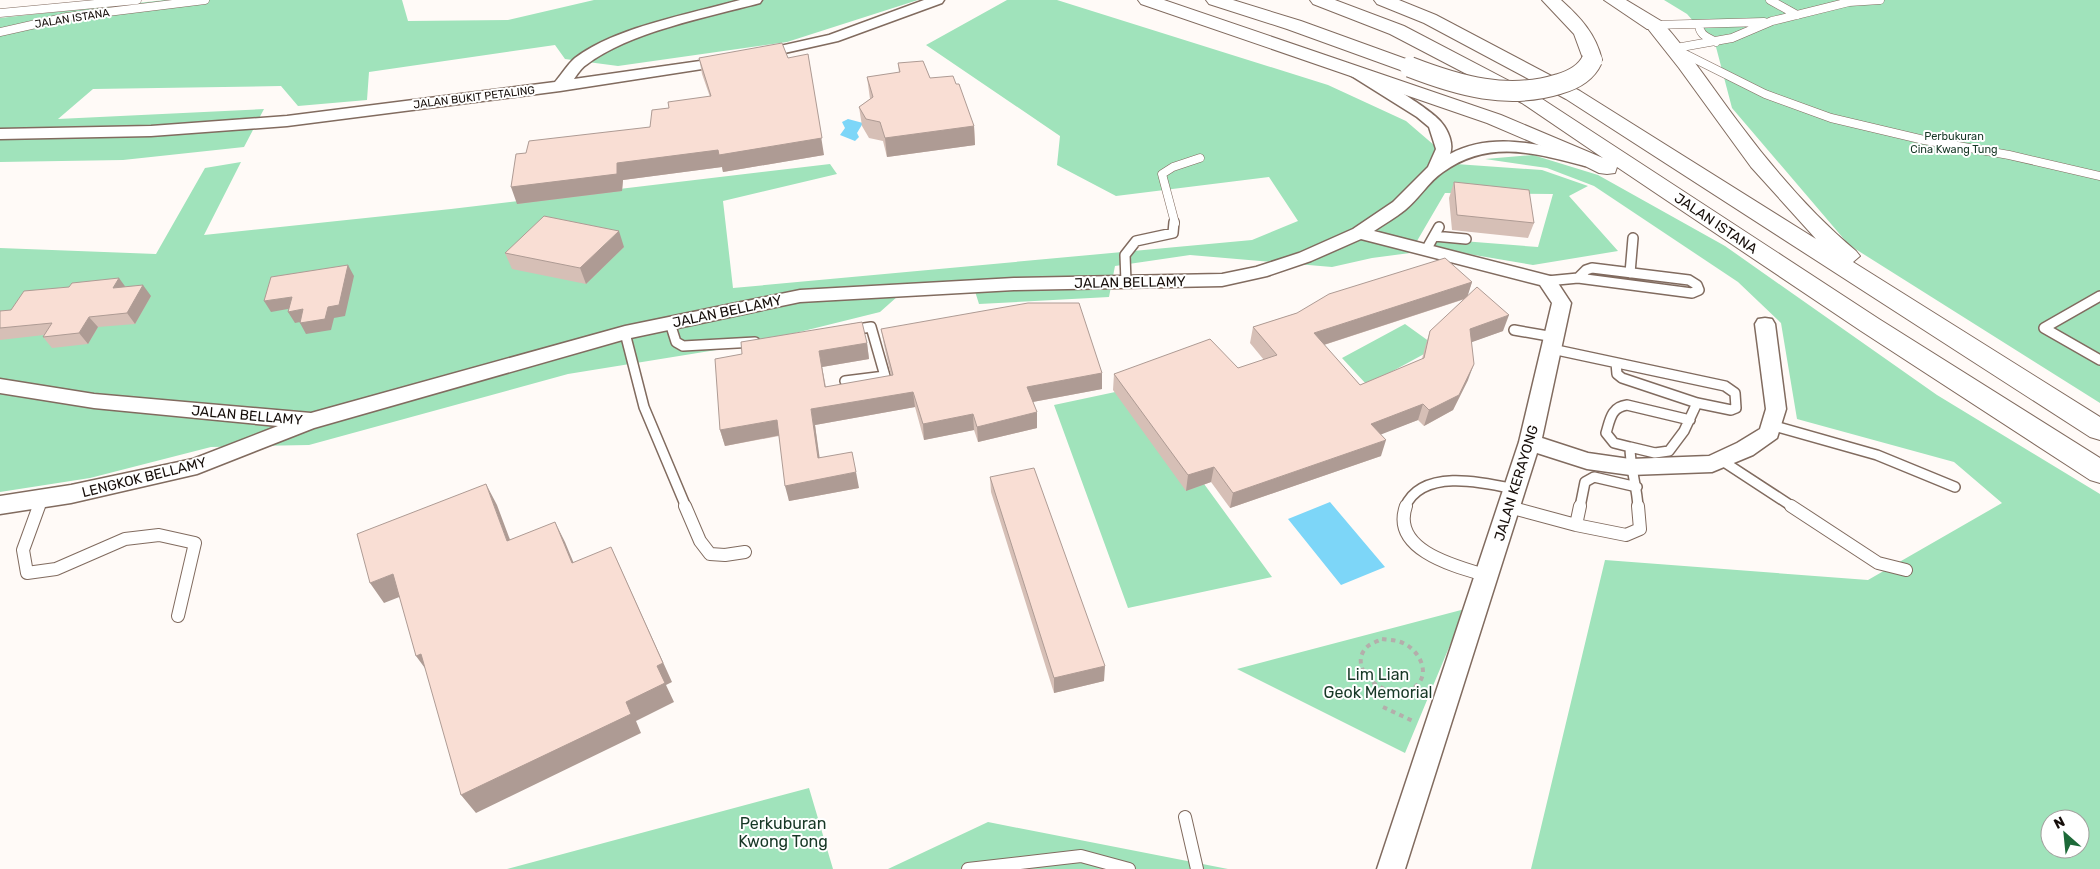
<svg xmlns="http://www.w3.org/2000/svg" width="2100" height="869" font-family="Rubik,sans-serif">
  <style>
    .green { fill: #a0e3bb; fill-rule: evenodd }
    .water { fill: #7dd6f8 }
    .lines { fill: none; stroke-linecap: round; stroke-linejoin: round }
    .service-far2-casing { stroke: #816b5f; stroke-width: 9 }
    .service-far1-casing { stroke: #816b5f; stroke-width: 12 }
    .service-casing { stroke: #816b5f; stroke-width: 14 }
    .minor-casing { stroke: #816b5f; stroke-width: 3 }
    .secondary-casing { stroke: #816b5f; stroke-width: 2 }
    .primary-casing { stroke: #816b5f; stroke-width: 2 }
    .path { stroke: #b4aeab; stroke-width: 4; stroke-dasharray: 4.5 4.5; stroke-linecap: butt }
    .service-far2 { stroke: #fff; stroke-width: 8 }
    .service-far1 { stroke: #fff; stroke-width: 9 }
    .service { stroke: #fff; stroke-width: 12 }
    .minor { fill: #fff; fill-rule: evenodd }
    .secondary { fill: #fff; fill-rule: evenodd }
    .primary { fill: #fff; fill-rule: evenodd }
    .primary-bridge-casing { stroke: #816b5f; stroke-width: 22; stroke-linecap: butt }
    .primary-bridge { stroke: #fff; stroke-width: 20 }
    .wall { fill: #d6bfb6; fill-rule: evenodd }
    .shaded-wall { fill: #ae9b94 }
    .building { fill: #f9ded4; stroke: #ae9b94 }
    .labels { text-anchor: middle; stroke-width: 4; stroke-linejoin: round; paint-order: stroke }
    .far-street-label { font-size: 11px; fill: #160e0a; stroke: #fff }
    .far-park-label { font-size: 11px; fill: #173826; stroke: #fff }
    .street-label { font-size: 14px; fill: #160e0a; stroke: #fff }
    .near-park-label { font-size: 16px; fill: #173826; stroke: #fff }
  </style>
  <rect width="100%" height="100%" fill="#fffaf7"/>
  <path class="green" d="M165,0H402L408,21L508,20L594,0H918L787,42L618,66L565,59L555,45L369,72L367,100L298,106L281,86L93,89L58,119L264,109L244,147L123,160L0,162V18Z
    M1007,0H1057L1328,85L1406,121L1456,164L1542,170L1588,186L1569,196L1618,251L1533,265L1433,248L1437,239L1538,247L1553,194L1445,193L1410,253L1372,258L1332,267L1190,255L1115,266L1109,297L979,304L973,285L907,288L880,312L747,345L568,374L309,445L211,447L90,478L0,492V248L156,254L205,168L241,162L204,235L451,209L830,164L837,174L723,201L733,288L1252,240L1298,221L1269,177L1116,196L1057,165L1060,136L926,45Z
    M1664,0H2100V403L1849,245L1732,108L1716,47L1687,14Z
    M1533,155L1598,175L1725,246L1937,395L2100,494V869H1531L1605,560L1868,580L2002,503L1954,462L1797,419L1781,323L1738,282L1594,186L1547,168L1485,159ZM2050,819H2080V849H2050Z
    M1405,324L1437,347L1367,385L1342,358Z
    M1134,388L1272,577L1128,608L1054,405Z
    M1465,609L1405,753L1237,669Z
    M809,788L833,869H507Z
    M988,822L1228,869H888Z"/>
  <path class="water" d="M848,119L863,123L857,133L859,137L855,141L840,135L845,128L842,122Z
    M1330,502L1385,567L1341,585L1288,519Z"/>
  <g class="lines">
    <defs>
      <path id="service-far2" d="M1770,0L1797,15
        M0,13L137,0
        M1699,24C1699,35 1707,37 1716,42
        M1654,25L1764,22
        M0,32L67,17L205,0
        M1676,48L1732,38L1772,21L1849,2L1880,0
        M1679,51L1765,94L1831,118L1924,140L2009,155L2100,176
        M1175,223L1162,174L1173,167L1200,158"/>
      <path id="service-far1" d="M1434,236L1466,239
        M1426,250L1439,227
        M1592,268L1689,280L1697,285L1699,290L1692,293L1578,278L1586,270Z
        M1630,273L1633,238
        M1547,281L1578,278
        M1126,282L1125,255L1136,241L1173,233L1174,222
        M2100,296L2044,328L2100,360
        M670,323L676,342L683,346L755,342
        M1514,330L1554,337
        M625,333L644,407L686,507
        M1552,349L1725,386L1735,393L1736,408L1731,410L1697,403L1622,378L1617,374L1616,363
        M845,381L885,376L871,327L851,330
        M1771,425L1877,455L1955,487
        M1630,447L1614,443L1606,433C1610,420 1611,407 1627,405L1690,420
        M1721,460L1793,507
        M39,507L42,499
        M1405,507C1422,468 1482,482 1514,489
        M1580,507L1585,482L1594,477L1637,487
        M1638,507C1637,486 1630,468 1630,447L1655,453L1669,451L1684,431L1697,403"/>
      <path id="service" d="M39,506L23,550L27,573L56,569L125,539L159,535L195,543L178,616
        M685,506L700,541L710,554L725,555L745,552
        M1406,506C1390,551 1458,567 1488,576
        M1791,506L1878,563L1906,570
        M1509,507L1576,525L1626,535L1640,529L1638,506
        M1576,525L1580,506
        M1185,817L1197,869
        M968,869L1081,856L1129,869"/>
      <path id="minor" d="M740,0H762L760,3C708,17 629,32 586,65C581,68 577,75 574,79L728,57L733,58L735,61L728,65L560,91L287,126L151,136L0,139V129L151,126L287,116L555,82C561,75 568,64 575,58C616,27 690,14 740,0Z
        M924,0H944L942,3L838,41L758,59L751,55L753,52L829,35Z
        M1355,67C1370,71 1432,110 1441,122C1448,130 1454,144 1450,154C1494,130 1546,146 1591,157L1593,161L1591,165L1585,166C1535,153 1489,139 1443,172C1428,182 1419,199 1405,210C1395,218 1384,224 1374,231L1554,277L1571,303L1542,438L1588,453L1630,459L1709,456L1737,443L1760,429L1766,409L1755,324L1758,319L1765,318L1772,319L1775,324L1786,409L1777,438L1753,455L1712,472L1630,475L1587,469L1537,453L1405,869H1377L1519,442L1552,303L1540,285L1361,239L1311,261L1267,276L1222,286L1014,290L800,302L626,339L314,428L197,474L71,503L0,514V496L71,485L193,459L278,426L94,408L0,393V379L94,394L311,413L625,326L800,290L1014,278L1222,274L1256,267L1299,253L1353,229L1393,202L1428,167L1436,149L1429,127L1417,117L1350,75L1347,72L1350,69Z"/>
      <path id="secondary" d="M1604,0H1626L1661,21L1663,25L1661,29H1647Z"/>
      <path id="primary" d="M1138,0H1164L1501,115L1603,158L1522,103L1390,34L1313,4L1310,0H1335L1404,26L1536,95L1879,319L2100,458V483L2090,480L1861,331L1617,167L1615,173L1607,174L1599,173L1569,158L1487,123L1141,4Z
        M1206,0H1233L1301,21L1417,63L1420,67L1417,71H1403L1287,29L1209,4Z
        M1374,0H1399L1436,15L1580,91L1816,239L1751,167L1679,68L1645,25L1647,21H1661C1691,54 1715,92 1742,127C1775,171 1814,216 1856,251L1860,256L1853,262L2100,417V440L2090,437L1566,99L1424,23L1377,4Z
        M1542,0H1561C1580,17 1596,34 1602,60L1599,64H1585L1574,34Z"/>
    </defs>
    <use href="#service-far2" class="service-far2-casing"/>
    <use href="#service-far1" class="service-far1-casing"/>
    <use href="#service" class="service-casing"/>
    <use href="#minor" class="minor-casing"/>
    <use href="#secondary" class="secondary-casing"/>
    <use href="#primary" class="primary-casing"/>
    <path class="path" d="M1382,639C1390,640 1398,640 1405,644C1419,651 1431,673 1416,686C1392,707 1342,669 1368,646C1372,643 1378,641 1382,639Z
      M1383,707L1415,722"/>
    <use href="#service-far2" class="service-far2"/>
    <use href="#service-far1" class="service-far1"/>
    <use href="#service" class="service"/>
    <use href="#minor" class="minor"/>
    <use href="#secondary" class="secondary"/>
    <use href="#primary" class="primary"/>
    <defs>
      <path id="primary-bridge" d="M1410,67C1459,86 1508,100 1559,84C1573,80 1586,73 1592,60"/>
    </defs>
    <use href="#primary-bridge" class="primary-bridge-casing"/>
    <use href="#primary-bridge" class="primary-bridge"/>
  </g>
  <path class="wall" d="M699,58L824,155L723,172L722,167L623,180L622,191L517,204L526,153L650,127L669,108L710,97L702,74Z
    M898,63L930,78L974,126L975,145L887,157L883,141L869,138L862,126L859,107L870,99L867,77L899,73Z
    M1454,182L1534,223L1528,238L1452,230L1449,198Z
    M624,247L586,284L512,269L505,253Z
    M1472,282L1467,296L1503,331L1471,342L1468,380L1453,410L1424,426L1418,420L1380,434L1381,456L1230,508L1211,482L1186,491L1113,390L1114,374L1238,368L1264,360L1250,343L1253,327L1297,313ZM1465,299L1430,331L1425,347L1422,359L1360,385L1324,345Z
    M125,287L151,296L135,324L98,327L88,344L52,348L43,337L44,335L0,340V311L11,310Z
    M881,329L1102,373V389L1033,402L1037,428L978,442L974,430L924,440L915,407L815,425L819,458L859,488L789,501L779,436L725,446L720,430L742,354L867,343L869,359L822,367L826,387L891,376L884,345Z
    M990,477L1104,681L1054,693L991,492Z"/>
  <path class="shaded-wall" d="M808,54L824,155L723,172L722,167L623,180L622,191L517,204L511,187L617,163Z
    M974,126L975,145L887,157L885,138Z
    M619,231L624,247L586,284L580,268Z
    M348,265L354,276L345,316L334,318L331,330L306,334L300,323L328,307Z
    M119,278L127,289L113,288Z
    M1472,282L1467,298L1311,349L1314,333Z
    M143,285L151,296L135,324L127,313Z
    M292,297L299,307L271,312L264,301Z
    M303,309L310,320L295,323L288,312Z
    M1509,315L1503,331L1464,345L1470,329Z
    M89,317L98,327L88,344L79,333Z
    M867,343L869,359L822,367L828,403L819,351Z
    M1474,364L1468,380L1453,410L1424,426L1429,410Z
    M1102,373V389L1027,403V387Z
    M913,392L915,407L815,425L822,474L818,458L811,409Z
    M1423,404L1418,420L1367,440L1371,424Z
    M1037,412V428L978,442L977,427Z
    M973,414L974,430L924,440L923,424Z
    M777,420L781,435L725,446L720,430Z
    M1386,440L1381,456L1230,508L1233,493Z
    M1214,467L1211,482L1186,491L1188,475Z
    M856,472L859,488L789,501L785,486Z
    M486,484L497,505L518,561L507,541Z
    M555,522L565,542L582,583L572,563Z
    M611,547L672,682L666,685L674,702L636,721L641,733L476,813L461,795L626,702L657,666Z
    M393,574L407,594L384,603L370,583Z
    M421,654L430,675L416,656Z
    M1105,666L1104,681L1054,693V678Z"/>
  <path class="building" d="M782,43L788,58L808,54L822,138L719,155L718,150L617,163V174L511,187L516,154L526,153L529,141L650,127L652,110L669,108L668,102L711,96L699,58Z
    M923,61L930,78L953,76L956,84H959L974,126L885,138L880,122L866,119L859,107L873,97L867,77L900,72L898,63Z
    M1454,182L1529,190L1534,223L1457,215Z
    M544,216L619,231L580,268L505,253Z
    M1445,258L1472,282L1314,333L1360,385L1424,358L1430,331L1477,287L1509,315L1470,329L1474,364L1459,395L1429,410L1423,404L1371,424L1386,440L1233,493L1214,467L1188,475L1114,374L1210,339L1238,368L1277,355L1253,327L1297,313L1329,294Z
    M348,265L339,305L328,307L325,319L300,323L303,309L288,312L292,297L264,301L271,277Z
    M119,278L113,288L143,285L127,313L89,317L79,333L43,337L52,323L0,328V311L11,310L24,291L69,287L72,283Z
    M1028,303H1079L1102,373L1027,387L1037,412L977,427L973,414L923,424L913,392L811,409L818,458L852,452L856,472L785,486L777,420L720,430L715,359L742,354L741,342L862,322L867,343L819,351L825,387L893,375L881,329Z
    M1034,468L1105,666L1054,678L990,477Z
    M486,484L507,541L555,522L572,563L611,547L663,663L657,666L665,683L626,702L631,714L461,795L421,654L416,656L393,574L370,583L357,534Z"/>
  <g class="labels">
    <g class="far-street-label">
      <text transform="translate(72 18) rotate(-9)" y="4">JALAN ISTANA</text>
      <text transform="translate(474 97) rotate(-7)" y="4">JALAN BUKIT PETALING</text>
    </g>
    <g class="far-park-label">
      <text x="1954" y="140">Perbukuran<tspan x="1954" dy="13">Cina Kwang Tung</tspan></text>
    </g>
    <g class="street-label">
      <text transform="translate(1716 223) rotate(34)" y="5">JALAN ISTANA</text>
      <text transform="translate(1130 282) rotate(-1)" y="5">JALAN BELLAMY</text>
      <text transform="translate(727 311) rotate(-12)" y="5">JALAN BELLAMY</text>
      <text transform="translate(247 415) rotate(5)" y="5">JALAN BELLAMY</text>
      <text transform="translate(144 477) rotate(-14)" y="5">LENGKOK BELLAMY</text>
      <text transform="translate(1516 483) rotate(-73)" y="5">JALAN KERAYONG</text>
    </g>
    <g class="near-park-label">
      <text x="1378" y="680">Lim Lian<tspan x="1378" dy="18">Geok Memorial</tspan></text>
      <text x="783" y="829">Perkuburan<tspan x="783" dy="18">Kwong Tong</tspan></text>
    </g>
  </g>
  <g transform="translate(2065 834) rotate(333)"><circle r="24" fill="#ffffff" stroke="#a29f9d"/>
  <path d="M0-4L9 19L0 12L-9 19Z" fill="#1d6a39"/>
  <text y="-8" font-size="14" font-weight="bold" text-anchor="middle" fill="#160e0a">N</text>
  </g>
</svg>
